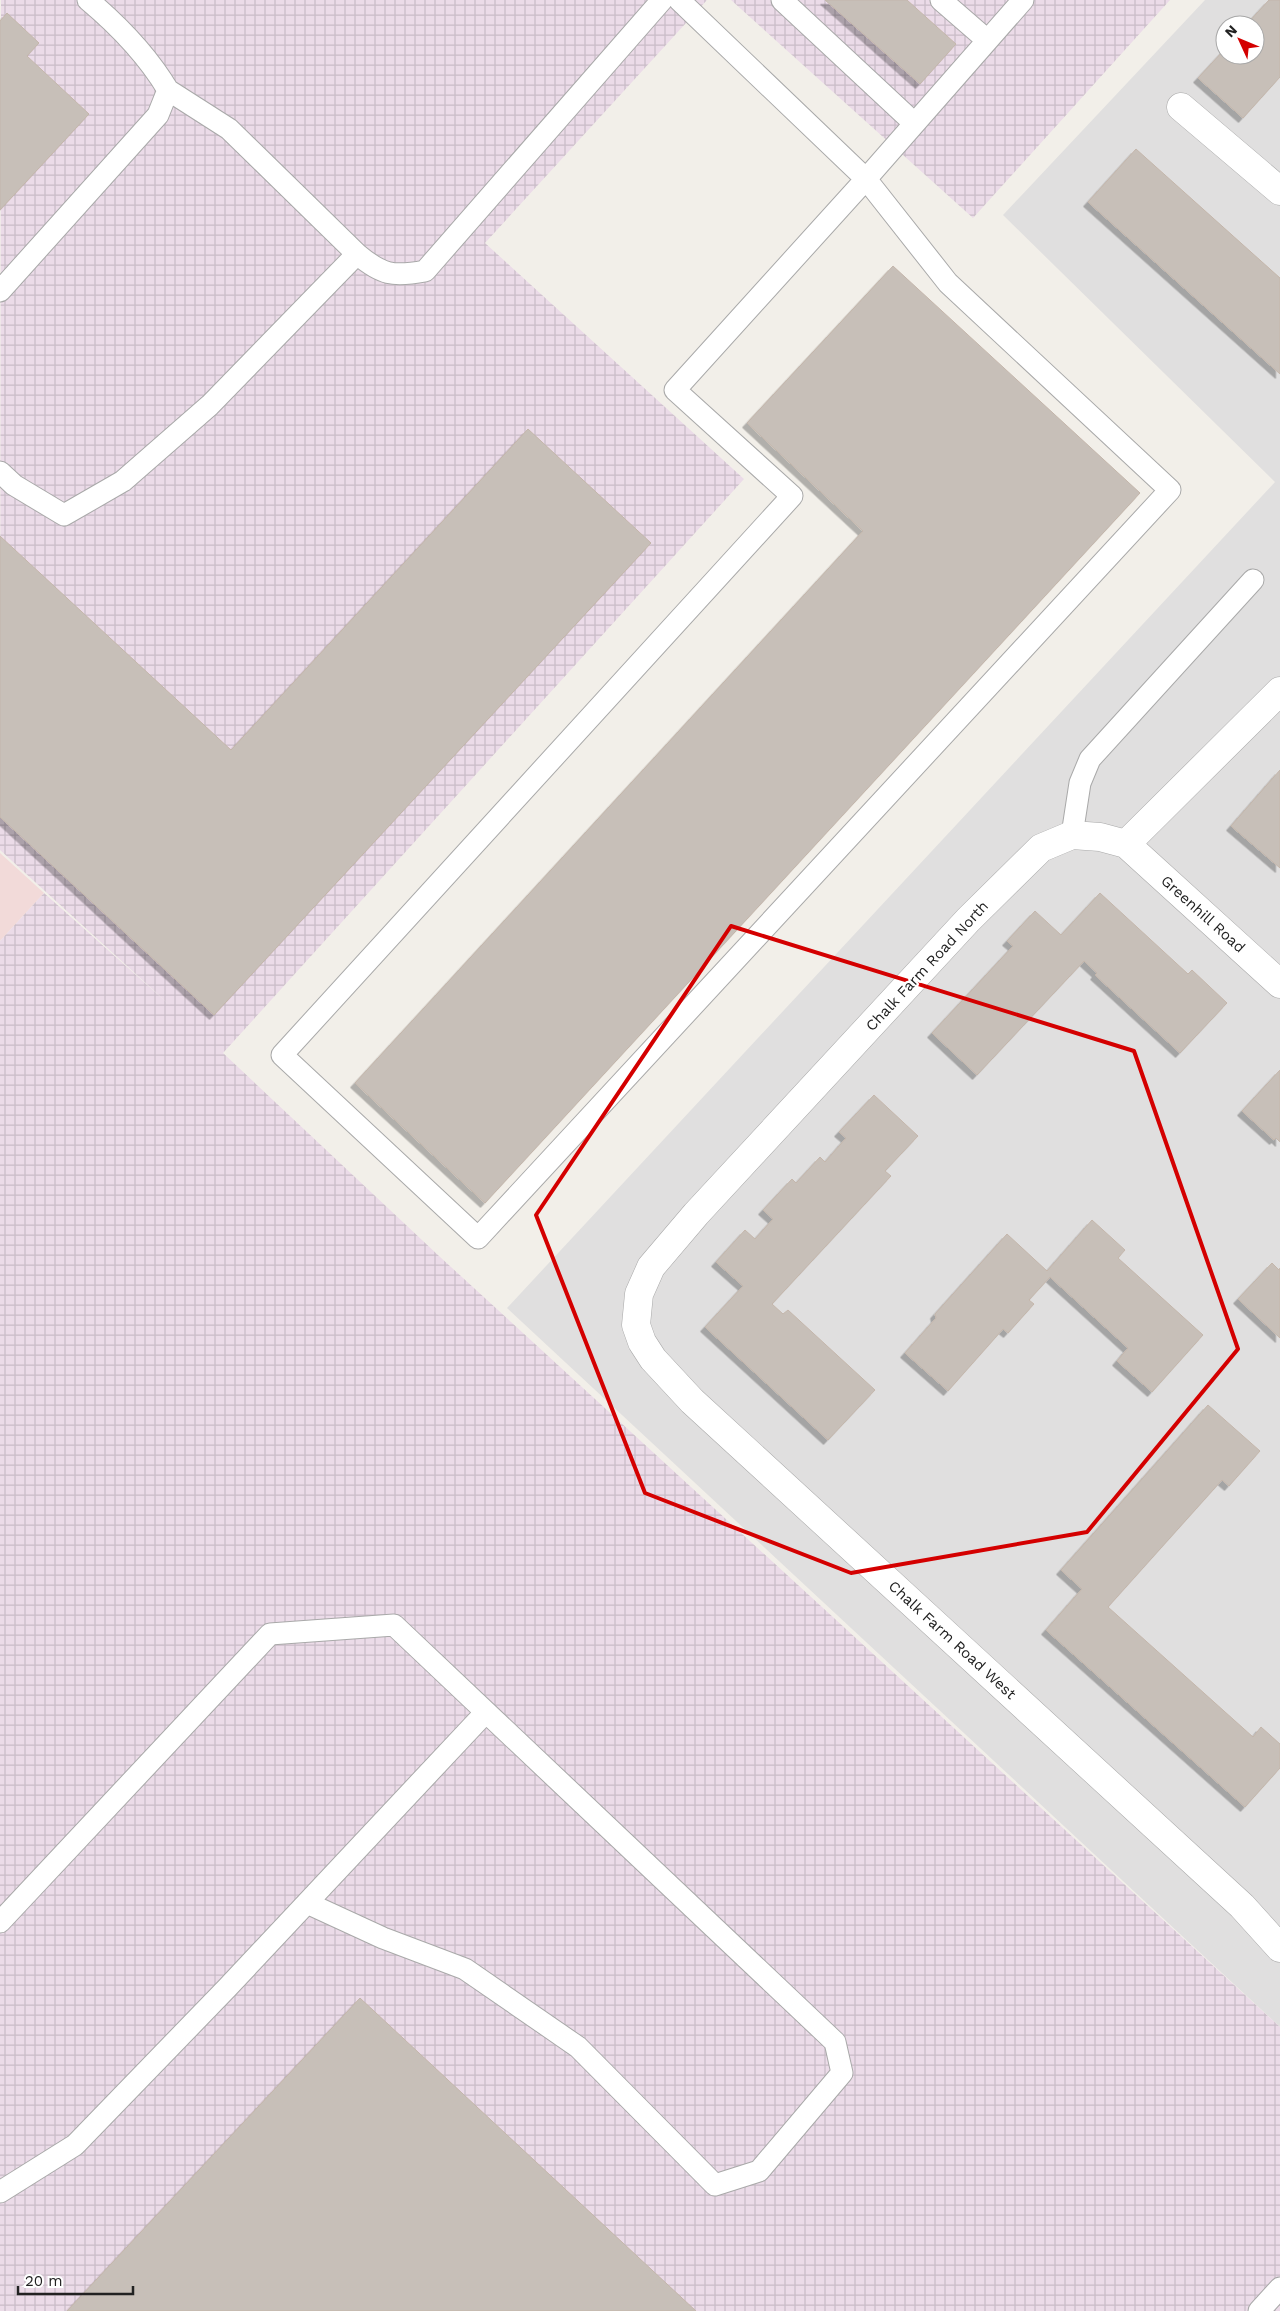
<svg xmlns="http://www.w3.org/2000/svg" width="1280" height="2311" font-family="'Work Sans',sans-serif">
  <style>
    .residential { fill: #e0dfdf; fill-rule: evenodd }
    .commercial { fill: #f2dad9 }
    .industrial { fill: url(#industrial-grid) }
    .building { fill: #c7bfb8; stroke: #c4b6ab; filter: url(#shadow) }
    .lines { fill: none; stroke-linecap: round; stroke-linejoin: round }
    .service-casing { stroke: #a9a9a9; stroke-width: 23 }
    .minor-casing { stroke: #a9a9a9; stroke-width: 29 }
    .service { stroke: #fff; stroke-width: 21 }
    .minor { stroke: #fff; stroke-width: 28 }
    .marked { fill: none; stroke: #d40000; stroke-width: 4; stroke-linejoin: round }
    .labels { text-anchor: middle; stroke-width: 4.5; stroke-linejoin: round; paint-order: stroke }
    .street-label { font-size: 15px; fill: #222; stroke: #fff }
  </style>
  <defs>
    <pattern id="industrial-grid" width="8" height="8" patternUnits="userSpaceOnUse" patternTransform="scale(1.25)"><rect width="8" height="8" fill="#ebdbe8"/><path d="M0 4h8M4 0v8" fill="none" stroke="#c9bcc7"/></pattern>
    <filter id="shadow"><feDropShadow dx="-4.5" dy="4.5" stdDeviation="0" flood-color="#0004"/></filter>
  </defs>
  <rect width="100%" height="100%" fill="#f2efe9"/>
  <path class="residential" d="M1205,0H1280V2027L507,1308L1275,482L1003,215ZM1225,25H1255V55H1225Z"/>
  <path class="commercial" d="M0,853L44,893L0,941Z"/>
  <path class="industrial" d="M1,0H707L485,243L744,479L223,1053L439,1256L1280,2027V2311H0V941L44,893L173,1008L0,850Z
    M731,0H1170L973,218Z"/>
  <path class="building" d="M825,0H907L956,44L920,84Z
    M1269,0H1280V77L1243,118L1198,78L1225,49V55H1255V25H1246Z
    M7,13L39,43L27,56L89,114L0,210V21Z
    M1136,149L1280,278V374L1088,202Z
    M893,266L1140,493L485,1203L355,1083L863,531L747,423Z
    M528,429L651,543L214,1015L0,817V536L231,750Z
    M1280,770V868L1231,826Z
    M1100,893L1188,974L1192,970L1227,1003L1180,1053L1095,975L1097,973L1084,961L977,1075L932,1033L1013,946L1007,941L1035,911L1061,935Z
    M1280,1070V1142L1276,1138L1274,1140L1242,1111Z
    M874,1095L918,1136L885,1171L891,1176L772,1304L783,1314L788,1310L875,1390L828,1440L705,1327L743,1286L716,1262L745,1230L755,1239L773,1219L763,1210L792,1179L796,1183L820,1157L825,1162L846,1138L839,1132Z
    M1092,1220L1125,1250L1118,1258L1203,1335L1152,1392L1117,1361L1128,1348L1050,1277L1029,1300L1034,1304L1008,1333L1003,1329L948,1391L905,1353L936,1318L935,1314L1007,1234L1047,1271Z
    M1272,1263L1279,1270L1280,1268V1338L1238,1299Z
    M1208,1405L1260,1451L1229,1486L1222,1480L1108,1607L1253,1737L1261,1727L1280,1744V1768L1245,1807L1046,1630L1082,1589L1061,1570Z
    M360,1998L696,2311H67Z"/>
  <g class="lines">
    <defs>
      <path id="service" d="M679,0L866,179L948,283L1170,490L478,1238L282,1055L792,496L675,390L866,179L1023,0
        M782,0L914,123
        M941,0L987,40
        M168,90L229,129L357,254
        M0,291L158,115L168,90C147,55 119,26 88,0
        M0,472L14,485L64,515L123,481L210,405L357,254C382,275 393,277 425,271L662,0
        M1072,835L1080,783L1090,759L1253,580
        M0,1922L270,1634L394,1625L835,2042L842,2073L759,2171L715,2185L578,2047L465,1969L383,1938L307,1903
        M0,2192L75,2145L227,1988L486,1712
        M1259,2311L1280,2288"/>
      <g id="minor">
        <path d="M1181,107L1280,191"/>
        <path d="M1126,844L1280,691"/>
        <path id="s1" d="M1280,984L1126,844L1100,837L1072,835L1041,848L968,920L696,1214L651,1267L639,1294L636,1325L642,1342L653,1359L692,1401L1242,1906L1280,1948"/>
      </g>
    </defs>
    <use href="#service" class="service-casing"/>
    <use href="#minor" class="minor-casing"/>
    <use href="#service" class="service"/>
    <use href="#minor" class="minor"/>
  </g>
  <path class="marked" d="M731,926L1134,1051L1238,1349L1087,1532L851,1573L645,1493L536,1215Z"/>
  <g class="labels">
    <g class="street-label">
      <text transform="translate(1203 914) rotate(42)" y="5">Greenhill Road</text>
      <text transform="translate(927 966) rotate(-47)" y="5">Chalk Farm Road North</text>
      <text dy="5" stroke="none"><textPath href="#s1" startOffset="1379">Chalk Farm Road West</textPath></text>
    </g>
  </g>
  <g transform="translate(1240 40) rotate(314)"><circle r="24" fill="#ffffff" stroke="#a7a7a7"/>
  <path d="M0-4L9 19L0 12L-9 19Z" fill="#d40000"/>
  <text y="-8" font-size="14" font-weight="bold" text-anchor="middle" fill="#222222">N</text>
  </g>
  <path d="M18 2286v8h115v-8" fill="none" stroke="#222222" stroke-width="2.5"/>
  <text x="25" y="2286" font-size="15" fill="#222222" stroke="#ffffff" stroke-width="4" paint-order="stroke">20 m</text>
</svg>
